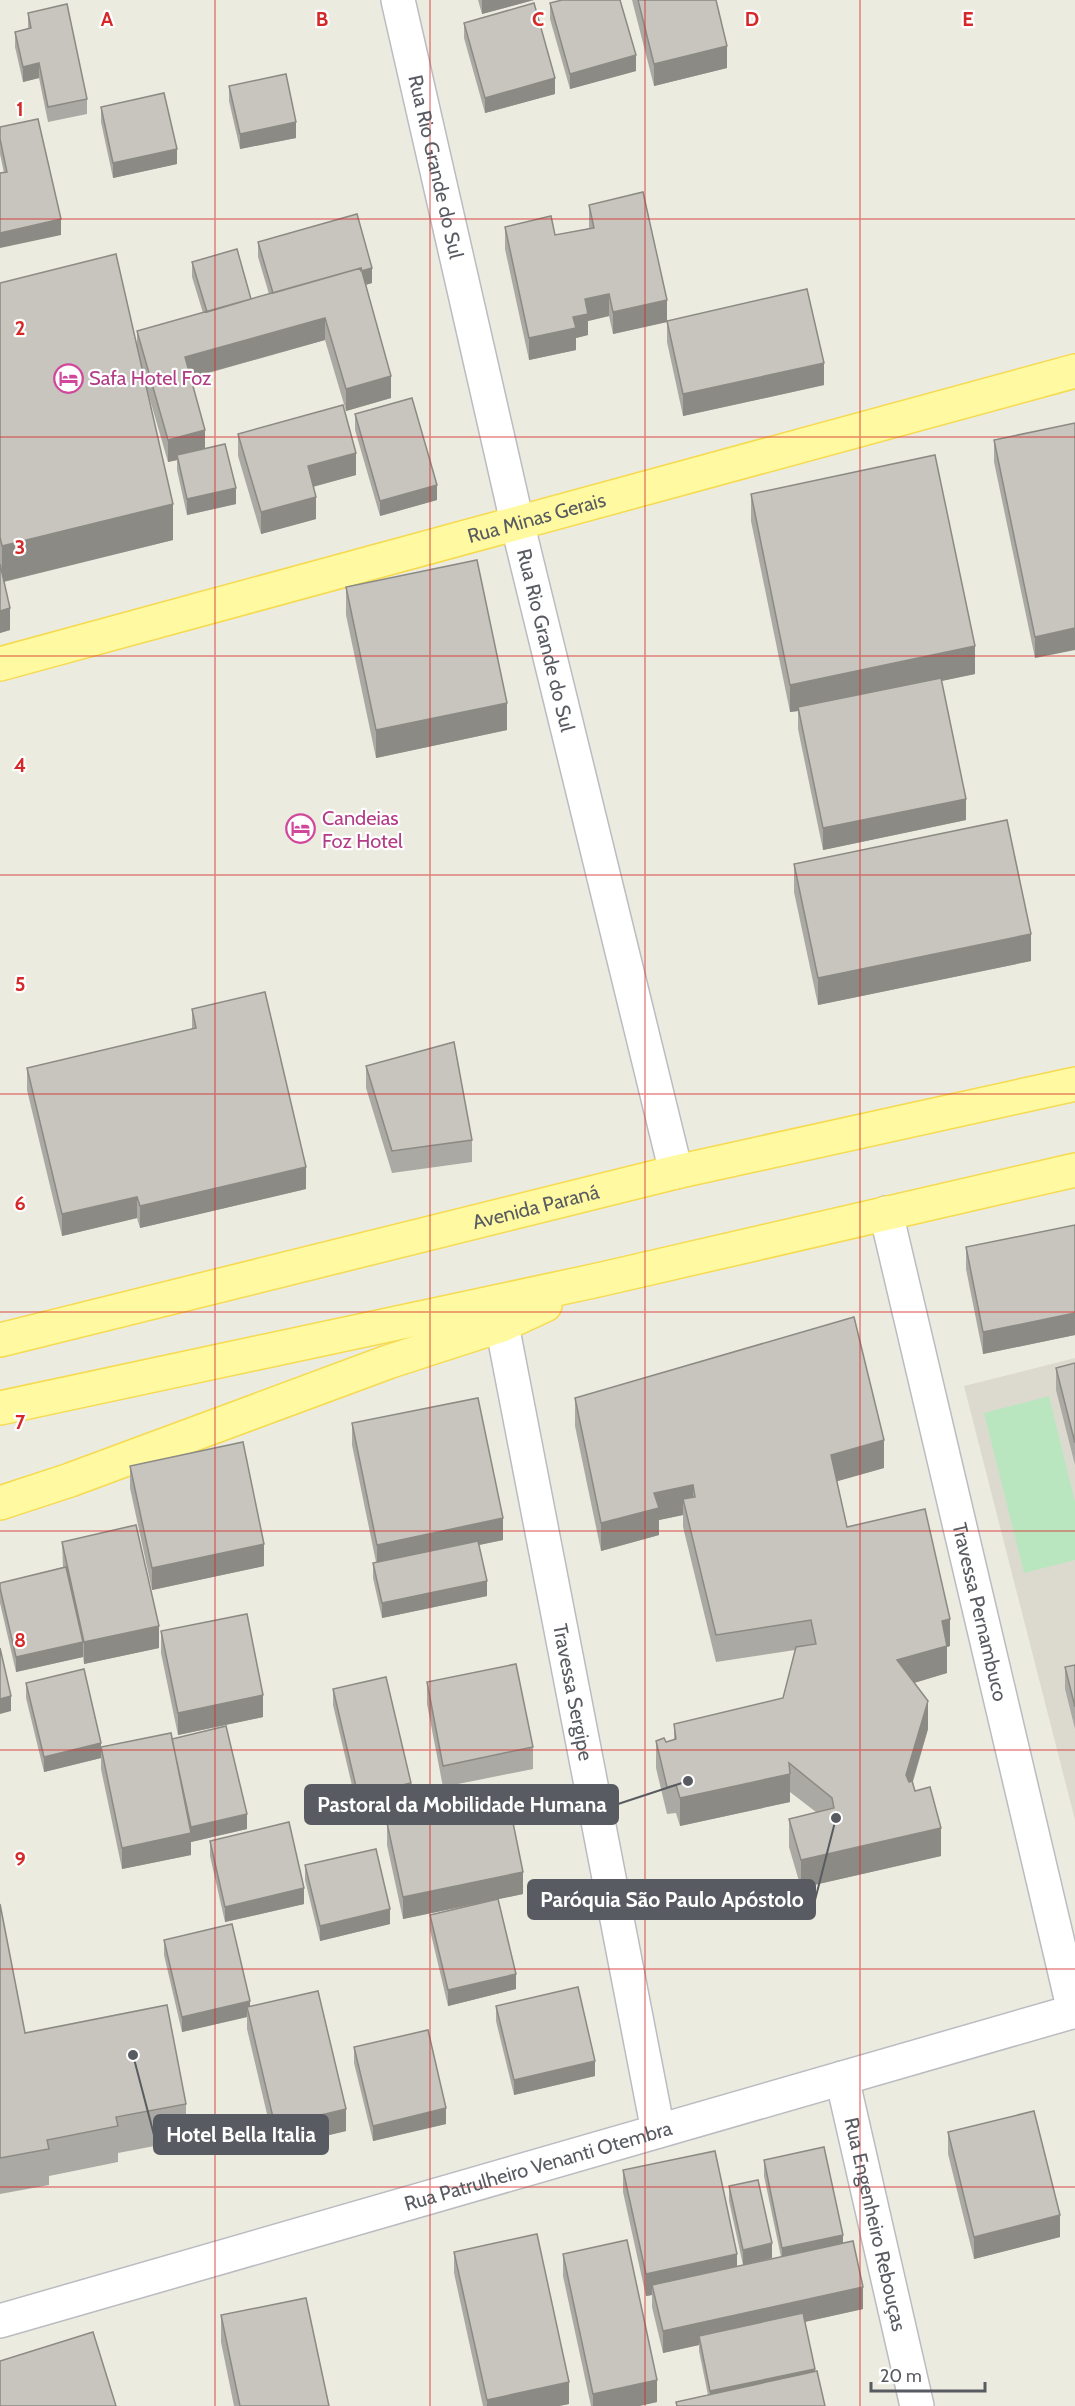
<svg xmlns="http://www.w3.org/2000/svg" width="1075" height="2406" font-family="Cabin,sans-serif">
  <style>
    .education { fill: #dcdace }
    .green { fill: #bae6bf }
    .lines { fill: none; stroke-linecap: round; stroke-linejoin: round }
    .minor-casing { stroke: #babcc2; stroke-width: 36 }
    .major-casing { stroke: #f6da4f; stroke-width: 36 }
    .minor { stroke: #fff; stroke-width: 33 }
    .major { stroke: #fffaa2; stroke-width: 33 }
    .wall { fill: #aba9a3 }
    .shaded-wall { fill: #8b8a84 }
    .building { fill: #c7c5bd; stroke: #8b8a84; stroke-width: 1.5 }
    .grid { fill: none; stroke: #d62828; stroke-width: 1.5; stroke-opacity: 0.55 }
    .labels { text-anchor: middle; stroke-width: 4.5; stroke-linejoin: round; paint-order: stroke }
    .street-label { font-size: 20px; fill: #585b61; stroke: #fff }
    .hotel-label { font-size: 20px; fill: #b23c85; stroke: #fff; text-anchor: start }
    .grid-label { font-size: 20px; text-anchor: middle; font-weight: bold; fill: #d62828; stroke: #fff; stroke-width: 4.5; stroke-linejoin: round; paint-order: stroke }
    .leader { fill: none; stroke: #585b61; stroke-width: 2 }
    .callout-dot { fill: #585b61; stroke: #fff; stroke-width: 2 }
    .callout { fill: #585b61; stroke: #585b61; stroke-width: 2 }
    .callout-label { font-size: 21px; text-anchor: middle; font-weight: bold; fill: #fff }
  </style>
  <rect width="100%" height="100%" fill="#ecebdf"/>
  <path class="education" d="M1075,1358V1820L964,1386Z"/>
  <path class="green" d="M1049,1396L1075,1502V1560L1024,1573L984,1413Z"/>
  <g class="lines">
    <defs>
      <g id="minor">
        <path id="s1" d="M398,0L517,522L676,1172"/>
        <path id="s2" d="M886,1213L1074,2011"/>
        <path id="s3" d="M502,1325L658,2131"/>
        <path id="s4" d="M842,2078L917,2406"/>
        <path id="s5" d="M0,2321L1075,2011"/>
      </g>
      <g id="major">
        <path id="s6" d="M0,664L1075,371"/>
        <path id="s7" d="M0,1340L676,1172L1075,1084"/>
        <path d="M0,1408L598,1280L1075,1170"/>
        <path d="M0,1503L70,1480L388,1362L502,1325L545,1305"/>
      </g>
    </defs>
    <use href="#minor" class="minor-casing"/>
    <use href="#major" class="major-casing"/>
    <use href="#minor" class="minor"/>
    <use href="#major" class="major"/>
  </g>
  <path class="wall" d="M478,0H534L482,14Z
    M632,0H716L727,68L654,86Z
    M550,3L636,71L570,89L550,19Z
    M28,13L87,99V114L48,122L39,78L23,82L15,47V32L28,28Z
    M464,23L555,94L485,113L464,38Z
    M229,86L296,138L240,149L229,101Z
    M101,107L177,164L113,178L101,122Z
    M0,127L61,235L4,173L0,154Z
    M589,205L667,320L824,385L683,416L667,342V322L613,334L609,316L588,321V335L576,338V350L529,360L505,249V227L555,235L589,228Z
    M258,242L372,283L365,285L391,398L346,411L325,340L191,378L205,448L236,504L187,515L177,470V460L168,462L142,372L173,540L4,582L10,630L0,633V283L137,349V331L203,313L192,277V262L251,299L269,294L258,257Z
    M355,414L437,500L380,516L355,430Z
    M1075,423L1035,658L994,462V440Z
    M238,434L356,475L313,487L316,519L261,534L238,456Z
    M751,494L975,674L941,681L966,820L823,850L798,729V711L790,712L751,521Z
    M346,587L507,730L376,758L346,615Z
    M794,864L1031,961L818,1005L794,892Z
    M192,1009L306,1189L140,1228L137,1218L62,1236L27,1090V1068L192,1029Z
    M366,1066L472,1140V1162L392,1173L366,1088Z
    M1075,1225V1335L983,1354L966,1269V1247Z
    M1075,1363V1465L1056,1390V1368Z
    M575,1398L884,1468L837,1481L847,1527L950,1646L947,1647V1673L914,1683L928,1729L913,1782L915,1791L941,1856L801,1888L789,1847V1819L816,1812L790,1792V1802L680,1826L676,1813L667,1814L656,1768V1741L666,1742L674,1740V1724L783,1698L795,1650L716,1662L683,1527V1515L659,1520V1535L601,1551L575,1426Z
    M352,1423L503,1540L479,1545L487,1596L382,1618L373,1578V1563L376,1562L352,1445Z
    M130,1466L264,1566L152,1590L130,1488Z
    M62,1542L159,1648L84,1664L83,1656V1657L16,1672L0,1603V1583L63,1567Z
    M161,1631L263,1717L178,1735L161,1653Z
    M1075,1665V1729L1065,1689V1667Z
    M427,1682L533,1747V1769L443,1787L427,1704Z
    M26,1683L101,1758L44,1772L26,1698Z
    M333,1689L411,1798L358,1811L333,1705Z
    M172,1739L247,1829L191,1842V1855L122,1869L101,1769V1747Z
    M387,1823L523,1894L498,1899L516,1989L448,2006L430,1930V1915L493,1900L403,1919L387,1845Z
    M210,1841L304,1904L225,1922L210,1856Z
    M305,1865L390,1924L320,1941L305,1880Z
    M0,1904L25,2033L186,2104V2140L118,2153V2162L49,2176V2185L0,2194Z
    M164,1940L250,2007L346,2131L275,2148L247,2029V2017L182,2032L164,1955Z
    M496,2006L595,2076L514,2095L496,2021Z
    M354,2047L446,2124L373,2141L354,2063Z
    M948,2132L1060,2237L974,2259L948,2154Z
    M764,2160L843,2244L863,2309L805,2322L815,2372L825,2406H676V2402L708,2395L699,2351V2345L663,2353L652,2307V2295L646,2296L623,2192V2170L737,2267L781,2257L764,2176Z
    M729,2186L772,2258L743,2265L729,2201Z
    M454,2252L569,2404L559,2406H483L454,2273Z
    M563,2254L657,2402L639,2406H591L563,2276Z
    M221,2315L329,2406H234L221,2342Z"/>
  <path class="shaded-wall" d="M482,0H534L482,14Z
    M727,46V68L654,86V64Z
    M636,55V71L570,89V74Z
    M39,63V78L23,82V67Z
    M555,78V94L485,113V98Z
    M296,122V138L240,149V134Z
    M177,149V164L113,178V163Z
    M61,219V235L0,248V233Z
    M372,268V283L274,311V296Z
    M609,294V316L588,321V335L576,338V350L529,360V338L585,299Z
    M667,300V322L613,334V312Z
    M325,318V340L185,379V357Z
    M824,363V385L683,416V394Z
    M391,376V398L346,411V389Z
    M205,430V452L177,455V460L168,462V440Z
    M356,453V475L308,488V466Z
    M437,485V500L380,516V501Z
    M236,488V504L187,515V499Z
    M316,497V519L261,534V512Z
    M173,504V540L2,582V546Z
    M10,608V630L0,633V611Z
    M1075,628V650L1035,658V637Z
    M975,646V674L798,711V707V711L790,712V685Z
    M507,703V730L376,758V730Z
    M966,799V820L823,850V828Z
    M1031,934V961L818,1005V978Z
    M306,1167V1189L140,1228V1206Z
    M137,1197V1218L62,1236V1214Z
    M1075,1313V1335L983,1354V1332Z
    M884,1440V1468L831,1483V1455Z
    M693,1485V1513L683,1499V1515L659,1520V1535L601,1551V1523L654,1493Z
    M503,1518V1540L377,1566V1545Z
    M264,1544V1566L152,1590V1568Z
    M487,1581V1596L382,1618V1603Z
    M950,1619V1646L947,1647V1673L897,1688V1660L942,1621Z
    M159,1626V1648L84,1664V1642Z
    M83,1642V1657L16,1672V1657Z
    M263,1695V1717L178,1735V1713Z
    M11,1696V1711L0,1714V1699Z
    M928,1701V1729L906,1803V1775Z
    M101,1743V1758L44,1772V1757Z
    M790,1774V1802L680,1826V1798Z
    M411,1783V1798L358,1811V1795Z
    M247,1814V1829L191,1842V1827Z
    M941,1828V1856L801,1888V1860Z
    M191,1833V1855L122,1869V1848Z
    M523,1872V1894L403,1919V1897Z
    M304,1888V1904L225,1922V1907Z
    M390,1909V1924L320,1941V1926Z
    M516,1974V1989L448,2006V1990Z
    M250,2001V2016L247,2007V2017L182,2032V2017Z
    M595,2061V2076L514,2095V2080Z
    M446,2108V2124L373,2141V2126Z
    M346,2109V2131L275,2148V2126Z
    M1060,2215V2237L974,2259V2237Z
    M843,2235V2250L782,2263V2248Z
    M772,2243V2258L743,2265V2250Z
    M737,2254V2276L652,2285V2295L646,2296V2274Z
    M863,2287V2309L700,2345L699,2336V2345L663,2353V2331Z
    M815,2369V2384L710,2406V2391Z
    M657,2380V2402L639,2406H593V2394Z
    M569,2382V2404L559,2406H487V2400Z"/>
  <path class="building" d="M562,0H620L636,55L570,74L550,3Z
    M638,0H716L727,46L654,64Z
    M534,3L555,78L485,98L464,23Z
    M67,4L87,99L48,107L39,63L23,67L15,32L31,28L28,13Z
    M286,74L296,122L240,134L229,86Z
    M164,93L177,149L113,163L101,107Z
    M38,119L61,219L0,233V173L7,172L0,139V127Z
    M643,192L667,300L613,312L609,294L585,299L588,314L573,317L576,328L529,338L505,227L551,216L555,235L594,228L589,205Z
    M357,214L372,268L361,271V268L273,293L258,242Z
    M237,249L251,299L207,312L192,262Z
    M116,254L173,504L2,546L0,537V283Z
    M361,268L391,376L346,389L325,318L185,357L205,430L168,440L137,331Z
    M807,289L824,363L683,394L667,321Z
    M412,398L437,485L380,501L355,414Z
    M343,405L356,453L308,466L316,497L261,512L238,434Z
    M1075,423V628L1035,637L994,440Z
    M225,444L236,488L187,499L177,455Z
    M935,455L975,646L790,685L751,494Z
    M477,560L507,703L376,730L346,587Z
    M0,564L10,608L0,611Z
    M941,678L966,799L823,828L798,707Z
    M1007,820L1031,934L818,978L794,864Z
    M265,992L306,1167L140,1206L137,1197L62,1214L27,1068L196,1028L192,1009Z
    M454,1042L472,1140L392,1151L366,1066Z
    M1075,1225V1313L983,1332L966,1247Z
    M854,1317L884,1440L831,1455L847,1527L925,1509L950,1619L942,1621L947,1646L897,1660L928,1701L906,1775L909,1782L912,1781L915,1791L930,1787L941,1828L801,1860L789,1819L834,1808L832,1798L789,1763L790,1774L680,1798L676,1785L667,1787L656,1741L664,1738L666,1742L676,1739L674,1724L783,1698L796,1647L816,1644L811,1620L716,1635L683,1499L695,1497L693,1485L654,1493L659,1508L601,1523L575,1398Z
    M1075,1363V1443L1056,1368Z
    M478,1398L503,1518L377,1545L352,1423Z
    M243,1442L264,1544L152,1568L130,1466Z
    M136,1525L159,1626L84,1642L62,1542Z
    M478,1541L487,1581L382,1603L373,1563Z
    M66,1567L83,1642L16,1657L0,1588V1583Z
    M247,1614L263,1695L178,1713L161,1631Z
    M0,1648L11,1696L0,1699Z
    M516,1664L533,1747L443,1766L427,1682Z
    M1075,1665V1707L1065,1667Z
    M84,1669L101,1743L44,1757L26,1683Z
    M386,1677L411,1783L358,1795L333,1689Z
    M226,1726L247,1814L191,1827L172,1739Z
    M171,1733L191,1833L122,1848L101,1747Z
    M508,1798L523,1872L403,1897L387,1823Z
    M289,1822L304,1888L225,1907L210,1841Z
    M376,1849L390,1909L320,1926L305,1865Z
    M498,1899L516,1974L448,1990L430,1915Z
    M0,1904L25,2033L167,2005L186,2104L116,2117L118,2126L47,2140L49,2149L0,2158Z
    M232,1924L250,2001L182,2017L164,1940Z
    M578,1987L595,2061L514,2080L496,2006Z
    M318,1991L346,2109L275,2126L247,2007Z
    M428,2030L446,2108L373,2126L354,2047Z
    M1034,2111L1060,2215L974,2237L948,2132Z
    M824,2147L843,2235L782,2248L764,2160Z
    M715,2151L737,2254L646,2274L623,2170Z
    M758,2180L772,2243L743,2250L729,2186Z
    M537,2234L569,2382L487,2400L454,2252Z
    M627,2240L657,2380L593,2394L563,2254Z
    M853,2241L863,2287L663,2331L652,2285Z
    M306,2298L329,2406H240L221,2315Z
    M803,2313L815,2369L710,2391L699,2336Z
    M93,2332L116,2406H0V2361Z
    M817,2371L825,2406H677L676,2402Z"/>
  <path class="grid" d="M215,0V2406M430,0V2406M645,0V2406M860,0V2406M0,219H1075M0,437H1075M0,656H1075M0,875H1075M0,1094H1075M0,1312H1075M0,1531H1075M0,1750H1075M0,1969H1075M0,2187H1075"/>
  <defs>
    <symbol id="hotel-ring" viewBox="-11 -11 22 22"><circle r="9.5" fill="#fff" stroke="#d1479c" stroke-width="1.5"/><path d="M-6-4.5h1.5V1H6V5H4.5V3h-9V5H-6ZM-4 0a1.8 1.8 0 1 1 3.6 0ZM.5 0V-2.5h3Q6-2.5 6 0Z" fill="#d1479c"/></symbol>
  </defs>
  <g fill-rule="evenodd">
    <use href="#hotel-ring" x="52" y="362" width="33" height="33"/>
    <use href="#hotel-ring" x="284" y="812" width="33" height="33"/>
  </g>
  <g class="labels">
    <g class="street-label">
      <text dy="7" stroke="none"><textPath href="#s1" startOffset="171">Rua Rio Grande do Sul</textPath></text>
      <text dy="7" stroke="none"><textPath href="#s6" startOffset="556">Rua Minas Gerais</textPath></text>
      <text dy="7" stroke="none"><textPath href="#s1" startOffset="657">Rua Rio Grande do Sul</textPath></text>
      <text dy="7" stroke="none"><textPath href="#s7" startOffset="552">Avenida Paraná</textPath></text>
      <text dy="7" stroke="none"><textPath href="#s2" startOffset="410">Travessa Pernambuco</textPath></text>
      <text dy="7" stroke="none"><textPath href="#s3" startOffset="374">Travessa Sergipe</textPath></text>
      <text dy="7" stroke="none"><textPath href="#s5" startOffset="560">Rua Patrulheiro Venanti Otembra</textPath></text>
      <text dy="7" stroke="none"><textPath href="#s4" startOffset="150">Rua Engenheiro Rebouças</textPath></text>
    </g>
    <g class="hotel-label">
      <text x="89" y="385">Safa Hotel Foz</text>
      <text x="322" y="825">Candeias<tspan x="322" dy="23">Foz Hotel</tspan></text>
    </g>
  </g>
  <g class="grid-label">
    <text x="107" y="26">A</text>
    <text x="322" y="26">B</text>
    <text x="538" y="26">C</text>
    <text x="752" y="26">D</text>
    <text x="968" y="26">E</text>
    <text x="20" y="116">1</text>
    <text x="20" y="335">2</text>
    <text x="20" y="554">3</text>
    <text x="20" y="772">4</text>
    <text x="20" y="991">5</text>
    <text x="20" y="1210">6</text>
    <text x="20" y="1429">7</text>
    <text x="20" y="1647">8</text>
    <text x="20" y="1866">9</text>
  </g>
  <path class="leader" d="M688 1781L618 1804M836 1818L815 1900M133 2055L154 2135"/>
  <g class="callout-dot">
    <circle cx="688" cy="1781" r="6"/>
    <circle cx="836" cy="1818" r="6"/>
    <circle cx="133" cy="2055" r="6"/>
  </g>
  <g class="callout">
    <rect x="305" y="1785" width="313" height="39" rx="6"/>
    <rect x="528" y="1880" width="287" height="39" rx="6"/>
    <rect x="154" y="2115" width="174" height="39" rx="6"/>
  </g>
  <g class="callout-label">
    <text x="462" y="1812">Pastoral da Mobilidade Humana</text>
    <text x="672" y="1907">Paróquia São Paulo Apóstolo</text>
    <text x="241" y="2142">Hotel Bella Italia</text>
  </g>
  <path d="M871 2382v9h114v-9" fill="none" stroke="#585b61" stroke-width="3"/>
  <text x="880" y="2382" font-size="18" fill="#585b61" stroke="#ffffff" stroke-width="4.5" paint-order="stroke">20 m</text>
</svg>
